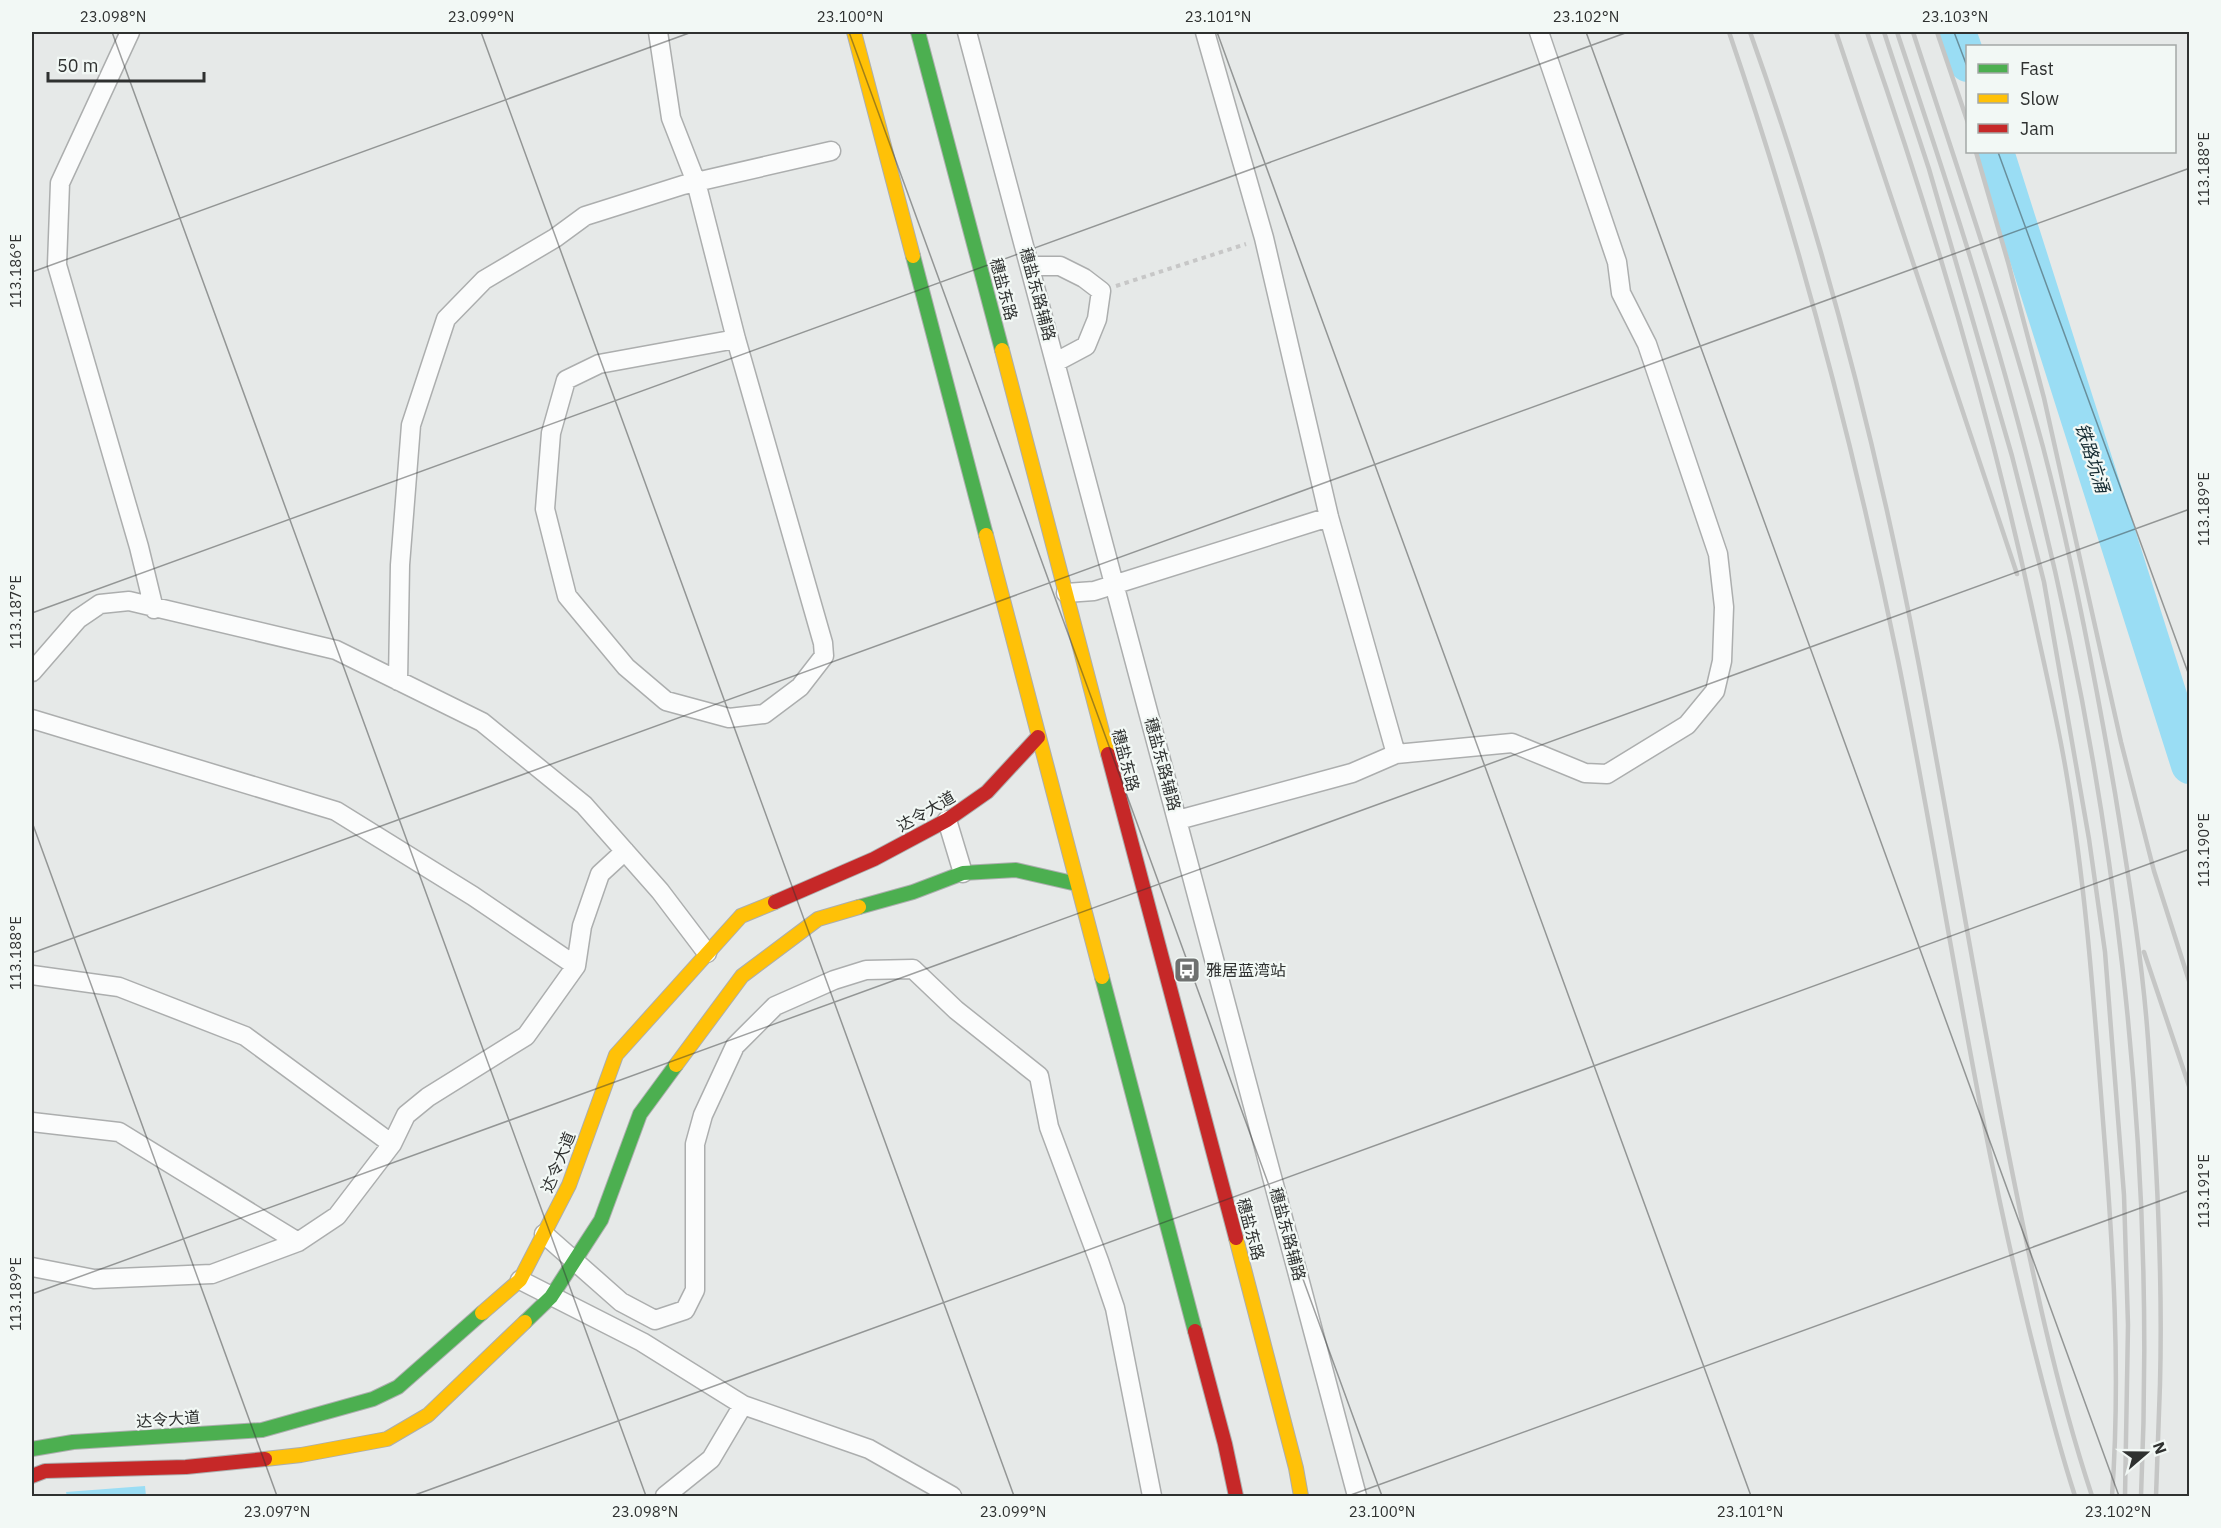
<svg xmlns="http://www.w3.org/2000/svg" width="2221" height="1528" font-family="'IBM Plex Sans','Noto Sans SC',sans-serif">
  <style>
    .water { fill: #9addf4 }
    .lines { fill: none; stroke-linecap: round; stroke-linejoin: round }
    .river { stroke: #9addf4; stroke-width: 38 }
    .street-casing { stroke: #acaeae; stroke-width: 21 }
    .fast-casing { stroke: #acaeae; stroke-width: 16 }
    .slow-casing { stroke: #acaeae; stroke-width: 16 }
    .jam-casing { stroke: #acaeae; stroke-width: 16 }
    .path { stroke: #c7c7c7; stroke-width: 4; stroke-dasharray: 4.5 4.5; stroke-linecap: butt }
    .street { stroke: #fbfcfc; stroke-width: 18 }
    .fast { stroke: #4caf50; stroke-width: 14 }
    .slow { stroke: #ffc107; stroke-width: 14 }
    .jam { stroke: #c62828; stroke-width: 14 }
    .rail { stroke: #c5c6c5; stroke-width: 4.5 }
    .ticks { fill: none; stroke: #2f3130; stroke-width: 1.5; stroke-opacity: 0.45 }
    .labels { text-anchor: middle; stroke-width: 4.5; stroke-linejoin: round; paint-order: stroke }
    .street-label { font-size: 16px; fill: #2f3130; stroke: #f2f8f5 }
    .poi-label { font-size: 16px; fill: #2f3130; stroke: #f2f8f5; text-anchor: start }
    .water-label { font-size: 18px; font-style: italic; fill: #172d34; stroke: #f2f8f5 }
    .neatline { fill: none; stroke: #2f3130; stroke-width: 2 }
    .ticks-label { font-size: 15px; text-anchor: middle; fill: #2f3130 }
  </style>
  <rect width="100%" height="100%" fill="#e6e9e8"/>
  <path class="water" d="M145,1486L146,1496H67L66,1492Z"/>
  <g class="lines">
    <path class="river" d="M1957,32L1968,63
      M1995,152L2190,765"/>
    <defs>
      <path id="street" d="M130,32L60,183L57,265L139,547L154,609
        M658,32L671,118L696,182L736,339L823,643L824,656L800,687L764,714L729,718L666,701L626,667L567,596L545,509L551,433L566,380L599,364L736,339
        M967,32L1357,1496
        M1205,32L1264,238L1329,517L1396,754
        M1030,266H1060L1084,278L1101,291L1097,319L1086,346L1056,362
        M1066,593L1094,591L1329,517
        M32,672L78,619L100,604L129,601L336,650L482,722L584,805L660,891L707,953
        M398,681L400,565L411,425L446,319L484,280L555,238L585,216L683,185L831,151
        M32,719L336,811L473,896L576,966
        M947,820L963,873
        M1178,820L1352,773L1396,754L1512,743L1585,773L1607,774L1687,725L1715,691L1722,661L1724,607L1718,554L1647,344L1621,293L1617,262L1539,32
        M32,975L119,987L245,1036L392,1144
        M32,1122L119,1132L298,1242
        M544,1234L621,1302L655,1320L685,1310L695,1290V1144L703,1115L735,1046L775,1006L834,980L866,970L913,969L956,1010L1039,1076L1049,1127L1099,1261L1115,1308L1152,1496
        M32,1267L94,1279L212,1274L298,1242L337,1216L392,1144L406,1115L428,1097L526,1036L576,966L582,926L600,874L625,851
        M520,1280L642,1342L743,1405L869,1449L952,1496
        M665,1496L711,1459L743,1405"/>
      <path id="fast" d="M918,32L1002,350
        M913,256L986,535
        M859,907L913,892L963,873L1016,870L1077,884
        M1102,977L1195,1331
        M525,1322L551,1297L601,1220L640,1114L676,1065
        M32,1449L73,1442L262,1430L373,1399L398,1387L482,1313"/>
      <path id="slow" d="M854,32L913,256
        M1002,350L1108,754
        M986,535L1102,977
        M676,1065L742,976L818,919L859,907
        M1236,1238L1296,1468L1301,1496
        M482,1313L520,1280L569,1185L616,1055L741,916L775,902
        M265,1459L301,1455L387,1439L428,1415L525,1322"/>
      <path id="jam" d="M1108,754L1236,1238
        M775,902L874,859L947,820L987,792L1038,737
        M1195,1331L1225,1444L1236,1496
        M32,1476L45,1471L186,1467L265,1459"/>
    </defs>
    <use href="#street" class="street-casing"/>
    <use href="#fast" class="fast-casing"/>
    <use href="#slow" class="slow-casing"/>
    <use href="#jam" class="jam-casing"/>
    <path class="path" d="M1116,286L1246,244"/>
    <use href="#street" class="street"/>
    <use href="#fast" class="fast"/>
    <use href="#slow" class="slow"/>
    <use href="#jam" class="jam"/>
    <path class="rail" d="M1729,32C1799,237 1854,447 1898,660C1943,883 1974,1108 2029,1329C2043,1385 2057,1441 2075,1496
      M1750,32C1823,236 1877,447 1918,660C1949,823 1976,988 2008,1151C2031,1267 2055,1384 2092,1496
      M1836,32L2017,574
      M1867,32C1935,228 1994,428 2037,631C2047,677 2058,724 2066,771C2086,887 2094,1004 2103,1121C2113,1246 2121,1372 2112,1496
      M1884,32L1929,169L2012,456L2044,582L2089,839L2105,952L2124,1195L2128,1325L2125,1496
      M1897,32C1942,167 1987,303 2023,441C2114,784 2157,1142 2141,1496
      M1913,32C1958,170 2005,307 2043,447C2073,561 2095,677 2115,793C2128,874 2142,956 2148,1039C2156,1153 2163,1269 2160,1384C2159,1421 2157,1459 2156,1496
      M1937,32L1968,123
      M1976,152L2008,262L2044,398L2121,742L2154,871L2190,984
      M2144,952L2190,1089"/>
  </g>
  <path class="ticks" d="M112,32L646,1496M481,32L1014,1496M849,32L1382,1496M1217,32L1751,1496M1586,32L2119,1496M1954,32L1968,69M1998,152L2190,678M32,272L692,32M32,613L1628,32M32,822L277,1496M32,953L2190,168M32,1294L2190,509M412,1496L2190,849M1348,1496L2190,1190"/>
  <defs>
    <symbol id="bus-square" viewBox="-11 -11 22 22"><rect x="-9" y="-9" width="18" height="18" rx="4" fill="#6f7170" stroke="#f2f8f5"/><path d="M-5-6H5V4H4V6H2V4H-2V6H-4V4H-5ZM-3.5-4V0h7V-4ZM-3.5 1.2v1.5H-2V1.2ZM2 1.2v1.5H3.5V1.2Z" fill="#fff"/></symbol>
  </defs>
  <g fill-rule="evenodd">
    <use href="#bus-square" x="1172" y="955" width="30" height="30"/>
  </g>
  <g class="labels">
    <g class="street-label">
      <text transform="translate(1004 289) rotate(75)" y="6">穗盐东路</text>
      <text transform="translate(1038 294) rotate(75)" y="6">穗盐东路辅路</text>
      <text transform="translate(1126 760) rotate(75)" y="6">穗盐东路</text>
      <text transform="translate(1163 764) rotate(75)" y="6">穗盐东路辅路</text>
      <text transform="translate(926 811) rotate(-30)" y="6">达令大道</text>
      <text transform="translate(558 1162) rotate(-68)" y="6">达令大道</text>
      <text transform="translate(1251 1229) rotate(75)" y="6">穗盐东路</text>
      <text transform="translate(1288 1234) rotate(75)" y="6">穗盐东路辅路</text>
      <text transform="translate(168 1419) rotate(-4)" y="6">达令大道</text>
    </g>
    <g class="poi-label">
      <text x="1206" y="976">雅居蓝湾站</text>
    </g>
    <g class="water-label">
      <text transform="translate(2092 458) rotate(72)" y="6">铁路坑涌</text>
    </g>
  </g>
  <rect width="2221" height="1528" fill="none" stroke="#f2f8f5" stroke-width="66"/>
  <rect x="1966" y="45" width="210" height="108" fill="#f2f8f5" stroke="#a4a8a6" stroke-width="1.5"/>
  <rect x="1978" y="64" width="30" height="9" fill="#4caf50" stroke="#a4a8a6" stroke-width="1.5"/>
  <text x="2020" y="75" font-size="18" fill="#2f3130">Fast</text>
  <rect x="1978" y="94" width="30" height="9" fill="#ffc107" stroke="#a4a8a6" stroke-width="1.5"/>
  <text x="2020" y="105" font-size="18" fill="#2f3130">Slow</text>
  <rect x="1978" y="124" width="30" height="9" fill="#c62828" stroke="#a4a8a6" stroke-width="1.5"/>
  <text x="2020" y="135" font-size="18" fill="#2f3130">Jam</text>
  <g transform="translate(2146 1453) rotate(70)" stroke="#f2f8f5" stroke-width="4.5" paint-order="stroke">
  <path d="M0-4.5L10 22L0 15L-10 22Z" fill="#2f3130"/>
  <text y="-9" font-size="16" font-weight="bold" text-anchor="middle" fill="#2f3130">N</text>
  </g>
  <path d="M48 72v9h156v-9" fill="none" stroke="#2f3130" stroke-width="3"/>
  <text x="57" y="72" font-size="18" fill="#2f3130" stroke="#f2f8f5" stroke-width="4.5" paint-order="stroke">50 m</text>
  <rect x="33" y="33" width="2155" height="1462" class="neatline"/>
  <g class="ticks-label">
    <text x="113" y="22">23.098°N</text>
    <text x="481" y="22">23.099°N</text>
    <text x="850" y="22">23.100°N</text>
    <text x="1218" y="22">23.101°N</text>
    <text x="1586" y="22">23.102°N</text>
    <text x="1955" y="22">23.103°N</text>
    <text transform="translate(2204 169) rotate(-90)" y="5">113.188°E</text>
    <text transform="translate(16 271) rotate(-90)" y="5">113.186°E</text>
    <text transform="translate(2204 509) rotate(-90)" y="5">113.189°E</text>
    <text transform="translate(16 612) rotate(-90)" y="5">113.187°E</text>
    <text transform="translate(2204 850) rotate(-90)" y="5">113.190°E</text>
    <text transform="translate(16 953) rotate(-90)" y="5">113.188°E</text>
    <text transform="translate(2204 1191) rotate(-90)" y="5">113.191°E</text>
    <text transform="translate(16 1294) rotate(-90)" y="5">113.189°E</text>
    <text x="277" y="1517">23.097°N</text>
    <text x="645" y="1517">23.098°N</text>
    <text x="1013" y="1517">23.099°N</text>
    <text x="1382" y="1517">23.100°N</text>
    <text x="1750" y="1517">23.101°N</text>
    <text x="2118" y="1517">23.102°N</text>
  </g>
</svg>
